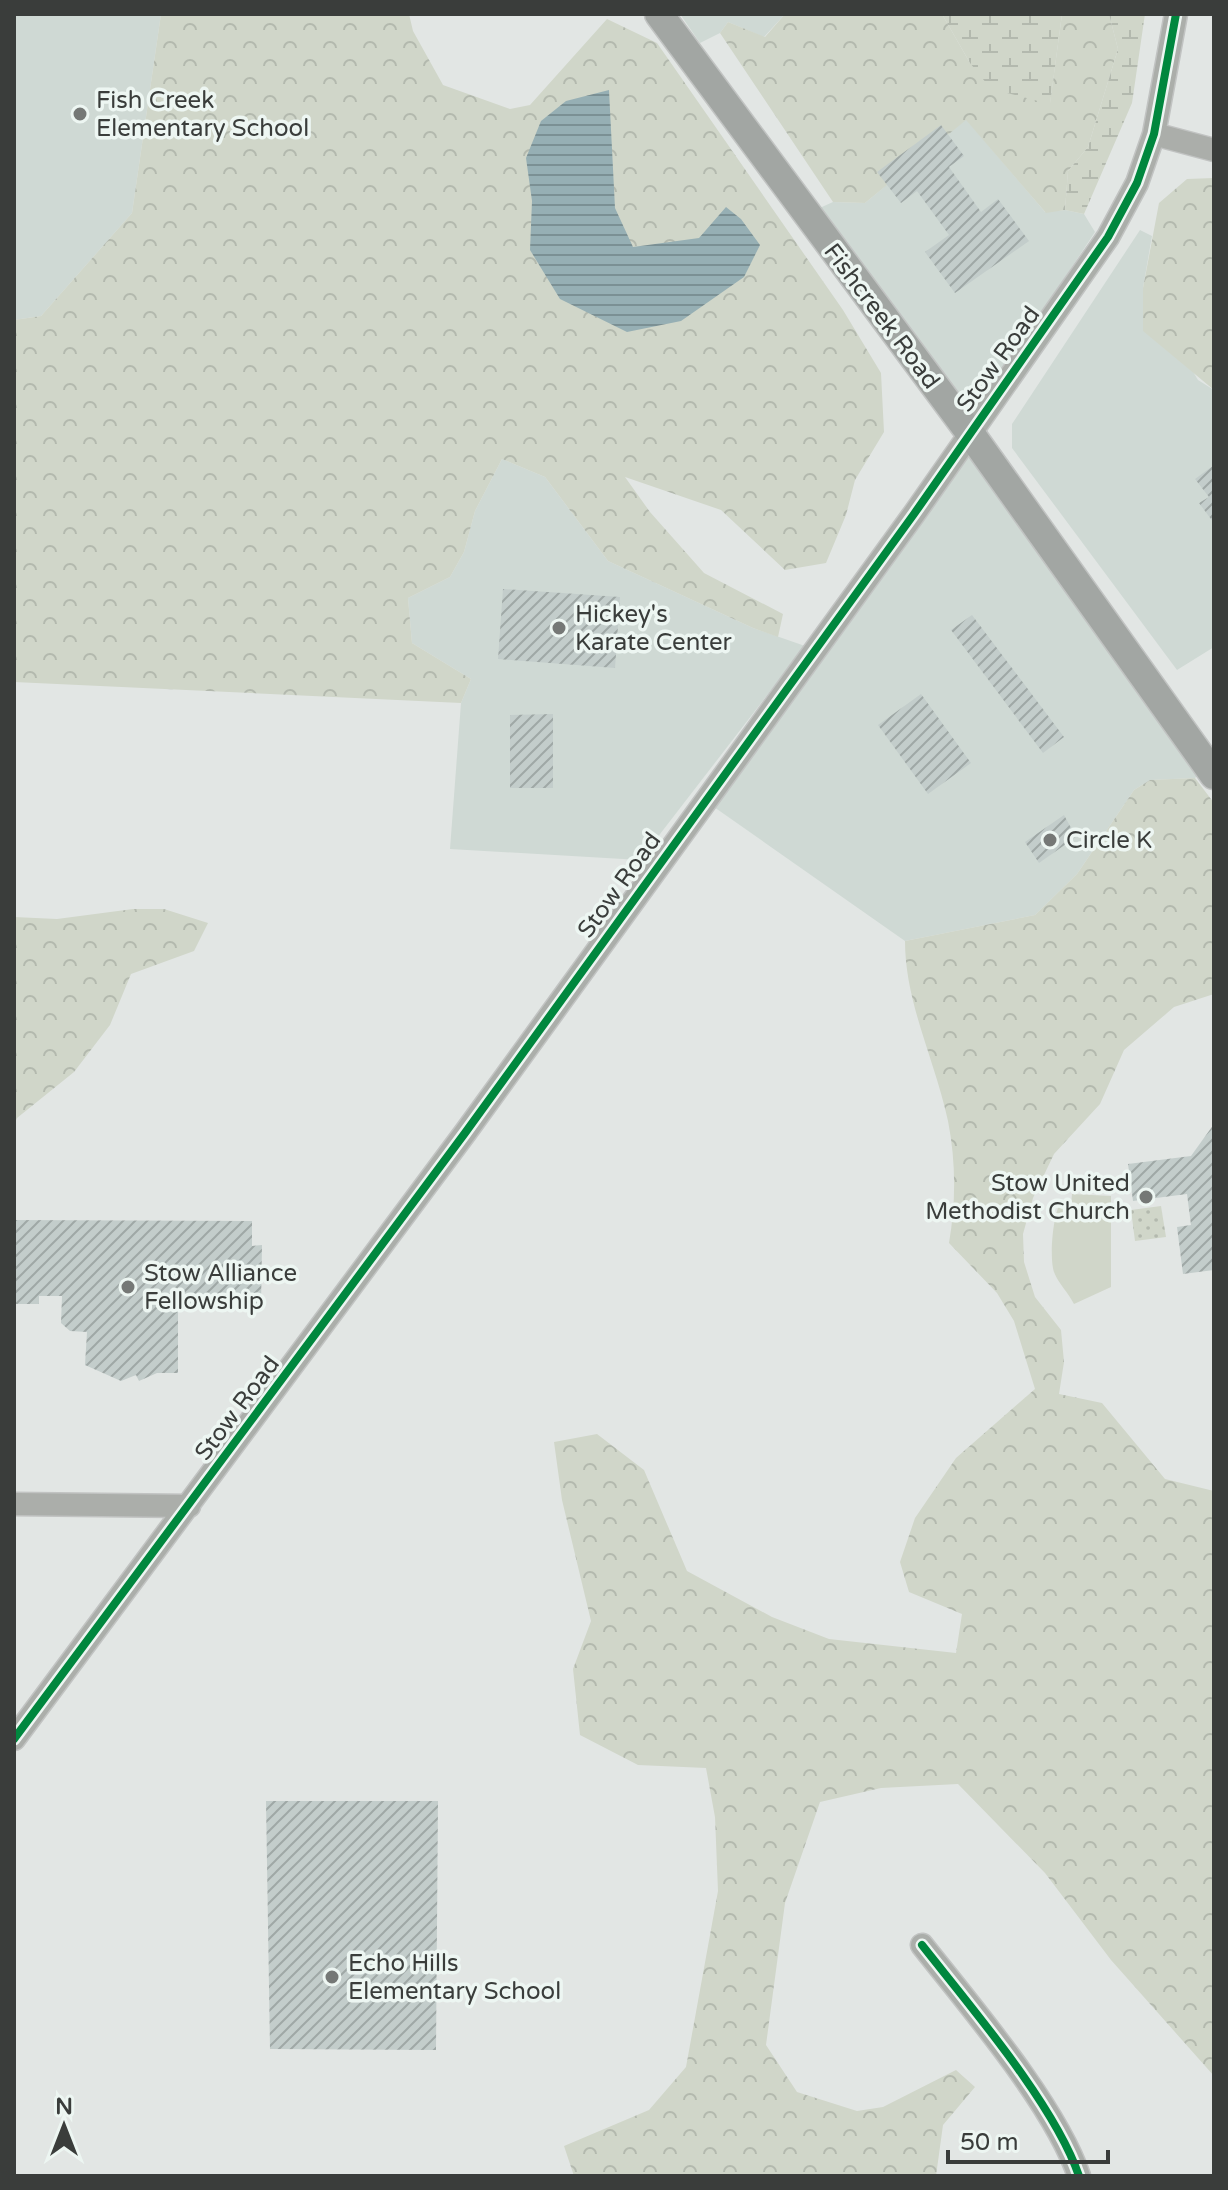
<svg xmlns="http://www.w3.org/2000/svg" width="1228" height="2190" font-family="'Varela Round',sans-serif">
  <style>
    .built { fill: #cfd9d4 }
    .grass { fill: url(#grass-dots) }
    .forest { fill: url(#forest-crowns) }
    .wetland { fill: url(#wetland-marsh) }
    .park { fill: #d0d6c9 }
    .water { fill: url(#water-rules) }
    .building { fill: url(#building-hatch) }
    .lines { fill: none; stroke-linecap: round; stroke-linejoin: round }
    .minor-casing { stroke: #c1c3c2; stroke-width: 25 }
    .major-casing { stroke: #c1c3c2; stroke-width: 31 }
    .minor { stroke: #abaeaa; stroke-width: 22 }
    .major { stroke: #a2a6a3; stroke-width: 28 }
    .cycleway-casing { stroke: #edf6f2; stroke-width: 13 }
    .cycleway { stroke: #00873e; stroke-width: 8 }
    .poi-dot { fill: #757876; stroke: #edf6f2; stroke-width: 3 }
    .labels { text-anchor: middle; stroke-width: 7; stroke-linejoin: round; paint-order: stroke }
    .poi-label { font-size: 24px; fill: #3a3d3b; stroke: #edf6f2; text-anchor: start }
    .street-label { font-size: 24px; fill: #3a3d3b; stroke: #edf6f2 }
  </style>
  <defs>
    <pattern id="grass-dots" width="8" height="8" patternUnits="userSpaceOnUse" patternTransform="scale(2)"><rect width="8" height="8" fill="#d0d6c9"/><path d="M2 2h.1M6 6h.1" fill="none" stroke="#b3b9ae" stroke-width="1.8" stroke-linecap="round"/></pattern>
    <pattern id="forest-crowns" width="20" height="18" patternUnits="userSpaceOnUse" patternTransform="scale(2)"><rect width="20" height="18" fill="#d0d6c9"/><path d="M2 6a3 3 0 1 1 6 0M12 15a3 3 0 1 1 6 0" fill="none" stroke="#b3b9ae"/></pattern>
    <pattern id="wetland-marsh" width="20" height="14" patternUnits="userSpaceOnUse" patternTransform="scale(2)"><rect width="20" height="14" fill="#d0d6c9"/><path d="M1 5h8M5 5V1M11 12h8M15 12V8" fill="none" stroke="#b3b9ae"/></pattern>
    <pattern id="water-rules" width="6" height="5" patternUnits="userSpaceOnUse" patternTransform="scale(2)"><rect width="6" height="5" fill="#96afb4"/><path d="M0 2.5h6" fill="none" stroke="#7b9094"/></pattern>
    <pattern id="building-hatch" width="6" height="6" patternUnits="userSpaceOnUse" patternTransform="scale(2)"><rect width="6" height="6" fill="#c3cdcb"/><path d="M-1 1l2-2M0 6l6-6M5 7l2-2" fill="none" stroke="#9fa8a6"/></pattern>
  </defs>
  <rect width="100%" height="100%" fill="#e2e6e4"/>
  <path class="built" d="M14,14H161L132,213L41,316L14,320Z
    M680,14H785L764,37L728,22L720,33L700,43Z
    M966,119L1045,212L1065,210L1084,214L1095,232L970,421L813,211L833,202L865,203Z
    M1140,230L1152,236L1143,288L1198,380L1214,390V647L1177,670L1012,448V424Z
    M969,445L1204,770L1195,778L1150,780L1134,790L1077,874L1035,915L905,941L714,807Z
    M502,459L545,477L608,561L753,628L805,646L640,860L450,849L461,703L471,679L412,643L408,598L450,577L464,552L475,511Z"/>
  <path class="grass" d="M1161,1206L1166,1237L1135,1241L1131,1210Z"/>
  <path class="forest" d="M161,14H409L413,31L443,85L510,109L530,105L607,19L657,43L843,310L881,373L884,432L855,480L846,515L826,563L785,570L721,510L625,477L650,512L704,573L783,614L778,637L753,628L608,561L545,477L502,459L475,511L464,552L450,577L408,598L412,643L471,679L461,703L14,682V320L41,316L132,213Z
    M785,14H942L970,63L1050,103L1062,14H1109L1118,49L1088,147L1068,171L1065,210L1046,213L966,120L865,203L833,202L720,33L728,22L765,37Z
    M1214,178V390L1143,331V288L1159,203L1187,179Z
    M1195,778L1214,803V994L1174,1007L1124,1050L1100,1104L1054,1154L1033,1198L1023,1234L1024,1262L1035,1297L1061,1330L1064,1362L1059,1394L1102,1403L1165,1479L1214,1491V2076L1111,1960L1045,1873L958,1784L881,1788L820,1802L785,1903L766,2045L797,2092L857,2111L883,2107L956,2070L975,2087L943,2125L936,2176H574L564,2146L649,2110L686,2067L718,1891L715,1817L706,1768L638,1765L580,1735L573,1669L591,1621L562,1500L554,1442L597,1434L644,1470L687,1571L772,1617L829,1639L956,1653L962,1614L909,1592L900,1562L915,1518L956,1458L1035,1389L1014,1321L997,1293L949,1243C956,1202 956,1162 948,1121C935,1060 905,1003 905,941L1035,915L1077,874L1134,790L1150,780Z
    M133,909H164L208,923L194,951L131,974L110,1025L74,1072L17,1118L14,1125V917L57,919Z"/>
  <path class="wetland" d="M942,14H1062L1050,104L991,89L970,63Z
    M1109,14H1145L1132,103L1084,214L1065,210L1068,171L1088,147L1118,49Z"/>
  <path class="park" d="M1072,1194L1111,1196V1287L1074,1304C1068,1292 1058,1283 1054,1272C1049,1258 1053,1211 1062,1200L1071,1207Z"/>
  <path class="water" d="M609,90L615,208L633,247L699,238L726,207L741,219L760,245L744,277L681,321L627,332L560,299L530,250L532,201L526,158L541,121L566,101Z"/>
  <path class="building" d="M941,125L964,156L949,167L981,212L998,199L1029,241L955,293L925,252L949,235L917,191L901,203L877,172Z
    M1214,465V523L1199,503L1209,497L1195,479Z
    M503,589L620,597L615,668L498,659Z
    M972,615L1064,737L1043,753L951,630Z
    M921,694L971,763L928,794L878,725Z
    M553,714V788H510V715Z
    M1064,815L1076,837L1039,863L1025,842Z
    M1214,1124V1270L1183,1274L1177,1227L1191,1225L1187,1194L1133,1201L1128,1164L1191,1156Z
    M14,1220L252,1221V1246L262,1245L261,1306L178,1307V1373H157L139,1381L136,1375L121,1381L85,1365L87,1332L70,1331L61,1323L62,1296H39V1304H14Z
    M266,1801H438L436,2050L270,2049Z"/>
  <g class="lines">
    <defs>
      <path id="minor" d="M1154,134L1214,150
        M14,1504L189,1506
        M14,1739L465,1133L914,514L1108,237L1137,183L1154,134L1176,14
        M922,1945C970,2006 1055,2105 1079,2176"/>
      <path id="major" d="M659,14L970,433L1214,775"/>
    </defs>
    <use href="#minor" class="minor-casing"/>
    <use href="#major" class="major-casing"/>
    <use href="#minor" class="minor"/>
    <use href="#major" class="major"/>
    <defs>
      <path id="cycleway" d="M14,1739L465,1133L914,514L1108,237L1137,183L1154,134L1176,14
        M922,1945C970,2006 1055,2105 1079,2176"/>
    </defs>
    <use href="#cycleway" class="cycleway-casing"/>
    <use href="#cycleway" class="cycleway"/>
  </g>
  <g class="poi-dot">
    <circle cx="80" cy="114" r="8"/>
    <circle cx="559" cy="628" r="8"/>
    <circle cx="1050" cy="840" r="8"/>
    <circle cx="1146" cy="1197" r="8"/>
    <circle cx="128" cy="1287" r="8"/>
    <circle cx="332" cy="1977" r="8"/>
  </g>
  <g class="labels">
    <g class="poi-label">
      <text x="96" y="108">Fish Creek<tspan x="96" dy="28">Elementary School</tspan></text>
      <text x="575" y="622">Hickey's<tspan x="575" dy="28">Karate Center</tspan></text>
      <text x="1066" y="848">Circle K</text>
      <text x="1130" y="1191" text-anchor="end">Stow United<tspan x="1130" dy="28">Methodist Church</tspan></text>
      <text x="144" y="1281">Stow Alliance<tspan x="144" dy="28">Fellowship</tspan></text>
      <text x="348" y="1971">Echo Hills<tspan x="348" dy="28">Elementary School</tspan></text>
    </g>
    <g class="street-label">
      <text transform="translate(882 316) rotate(53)" y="8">Fishcreek Road</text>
      <text transform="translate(998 359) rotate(-54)" y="8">Stow Road</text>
      <text transform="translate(619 885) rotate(-54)" y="8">Stow Road</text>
      <text transform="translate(237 1408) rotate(-53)" y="8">Stow Road</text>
    </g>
  </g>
  <rect width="1228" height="2190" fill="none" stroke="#3a3d3b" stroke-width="32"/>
  <g transform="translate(64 2126)" stroke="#edf6f2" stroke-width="6" paint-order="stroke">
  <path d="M0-6L14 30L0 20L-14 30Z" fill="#3a3d3b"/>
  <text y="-12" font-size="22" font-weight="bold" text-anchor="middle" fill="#3a3d3b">N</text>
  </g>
  <path d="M948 2150v12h160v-12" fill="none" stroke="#3a3d3b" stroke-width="4"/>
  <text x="960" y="2150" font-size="24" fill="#3a3d3b" stroke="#edf6f2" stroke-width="6" paint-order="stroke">50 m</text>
</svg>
